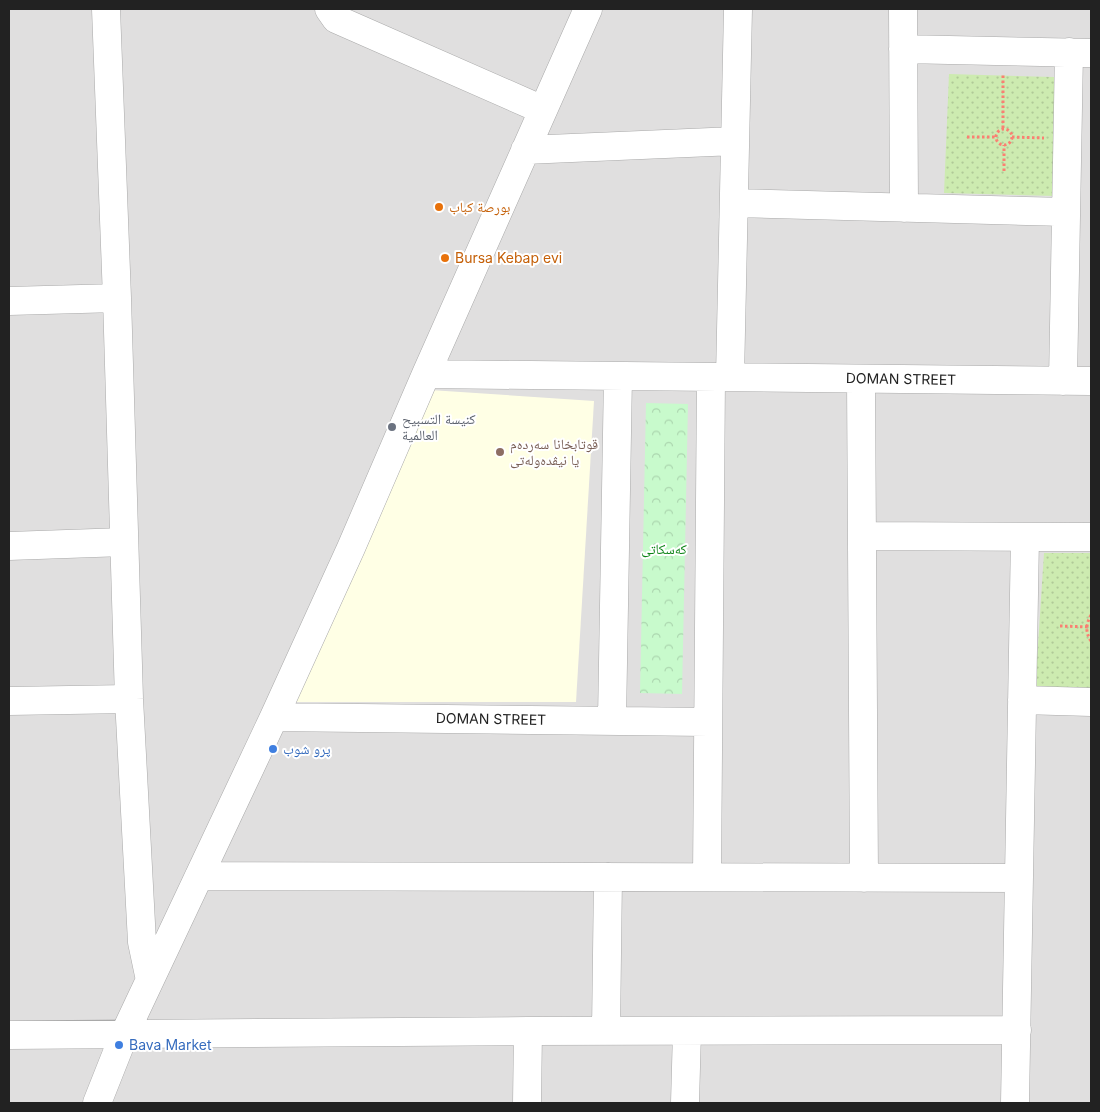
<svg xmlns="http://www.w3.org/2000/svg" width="1100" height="1112" font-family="Inter,'Noto Naskh Arabic',sans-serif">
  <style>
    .residential { fill: #e0dfdf }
    .education { fill: #ffffe5 }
    .park { fill: url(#park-crowns) }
    .garden { fill: url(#garden-dots) }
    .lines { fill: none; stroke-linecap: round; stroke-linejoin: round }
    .minor-casing { stroke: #a9a9a9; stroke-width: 29 }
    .path { stroke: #fa8072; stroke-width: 3; stroke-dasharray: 2.5 2.5; stroke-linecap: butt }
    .minor { stroke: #fff; stroke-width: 28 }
    .food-dot { fill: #e8710a; stroke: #fff; stroke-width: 2 }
    .worship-dot { fill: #6b7280; stroke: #fff; stroke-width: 2 }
    .education-dot { fill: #8d6e63; stroke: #fff; stroke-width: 2 }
    .shop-dot { fill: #3f7fe0; stroke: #fff; stroke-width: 2 }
    .labels { text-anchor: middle; stroke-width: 4; stroke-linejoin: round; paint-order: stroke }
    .food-label { font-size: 14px; fill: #c56008; stroke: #fff; text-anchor: start }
    .street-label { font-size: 14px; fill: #222; stroke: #fff }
    .worship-label { font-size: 14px; fill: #5b616d; stroke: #fff; text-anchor: start }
    .education-label { font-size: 14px; fill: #785e54; stroke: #fff; text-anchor: start }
    .park-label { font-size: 14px; fill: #0c8416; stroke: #fff }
    .shop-label { font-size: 14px; fill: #366cbe; stroke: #fff; text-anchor: start }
  </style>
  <defs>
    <pattern id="park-crowns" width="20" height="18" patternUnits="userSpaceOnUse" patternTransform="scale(1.25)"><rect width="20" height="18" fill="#c8facc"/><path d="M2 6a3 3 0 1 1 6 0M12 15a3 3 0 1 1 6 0" fill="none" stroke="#acd6af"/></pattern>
    <pattern id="garden-dots" width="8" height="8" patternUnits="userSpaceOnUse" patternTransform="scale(1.25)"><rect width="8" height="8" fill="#cdebb0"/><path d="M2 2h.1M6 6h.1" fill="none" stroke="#b0c997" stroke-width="1.8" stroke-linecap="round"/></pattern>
  </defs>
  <rect width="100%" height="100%" fill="#f2efe9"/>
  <path class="residential" d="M9,9H1091V1103H9Z"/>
  <path class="education" d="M430,390L594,401L576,702H288Z"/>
  <path class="park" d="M646,403L688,404L682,694L640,693Z"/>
  <path class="garden" d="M949,74L1054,77L1056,196L944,193Z
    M1044,553H1091V692L1035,691Z"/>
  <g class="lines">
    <defs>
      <path id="minor" d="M106,9L117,298L129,699L142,942L150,980
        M329,9L336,19L543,110
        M903,9L904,208
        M903,49L1091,53
        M525,150L735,141
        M734,203L1066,212
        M9,301L117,298
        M426,374L1091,381
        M730,377L738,9
        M861,379L864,878
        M1063,381L1069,52
        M862,536L1091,537
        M9,546L124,542
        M1022,700L1091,702
        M9,701L129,699
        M274,717L708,722
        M612,720L618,376
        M199,876L1019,878
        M707,877L711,377
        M606,1031L608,877
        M9,1035L528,1031L1017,1030
        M97,1103L124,1035L274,717L351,548L426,374L588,9
        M527,1103L528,1031
        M685,1103L687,1031
        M1015,1103L1025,537"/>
    </defs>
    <use href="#minor" class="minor-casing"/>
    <path class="path" d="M1003,128V74
      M996 137a8 8 0 1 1 16 0a8 8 0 1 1-16 0Z
      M967,137H995
      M1012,137L1044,138
      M1004,171V145
      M1091,615C1086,624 1085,632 1091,641
      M1060,626L1091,627"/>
    <use href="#minor" class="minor"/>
  </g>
  <g class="food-dot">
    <circle cx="439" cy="207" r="5"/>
    <circle cx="445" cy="258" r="5"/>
  </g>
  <circle class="worship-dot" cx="392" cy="427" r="5"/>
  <circle class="education-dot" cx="500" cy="452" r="5"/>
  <g class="shop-dot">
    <circle cx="273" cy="749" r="5"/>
    <circle cx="119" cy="1045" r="5"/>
  </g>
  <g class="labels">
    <g class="food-label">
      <text x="449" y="212">بورصة كباب</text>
      <text x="455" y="263">Bursa Kebap evi</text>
    </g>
    <g class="street-label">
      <text transform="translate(901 379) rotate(1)" y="5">DOMAN STREET</text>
      <text transform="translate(491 719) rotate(1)" y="5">DOMAN STREET</text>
    </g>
    <g class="worship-label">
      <text x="402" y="424">كنيسة التسبيح<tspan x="402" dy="16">العالمية</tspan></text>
    </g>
    <g class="education-label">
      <text x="510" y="449">قوتابخانا سەردەم<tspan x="510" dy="16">یا نیڤدەولەتی</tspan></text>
    </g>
    <g class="park-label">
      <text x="664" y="554">کەسکاتی</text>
    </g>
    <g class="shop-label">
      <text x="283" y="754">پرو شوب</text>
      <text x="129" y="1050">Bava Market</text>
    </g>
  </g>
  <rect width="1100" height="1112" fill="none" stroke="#222222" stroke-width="20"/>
</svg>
